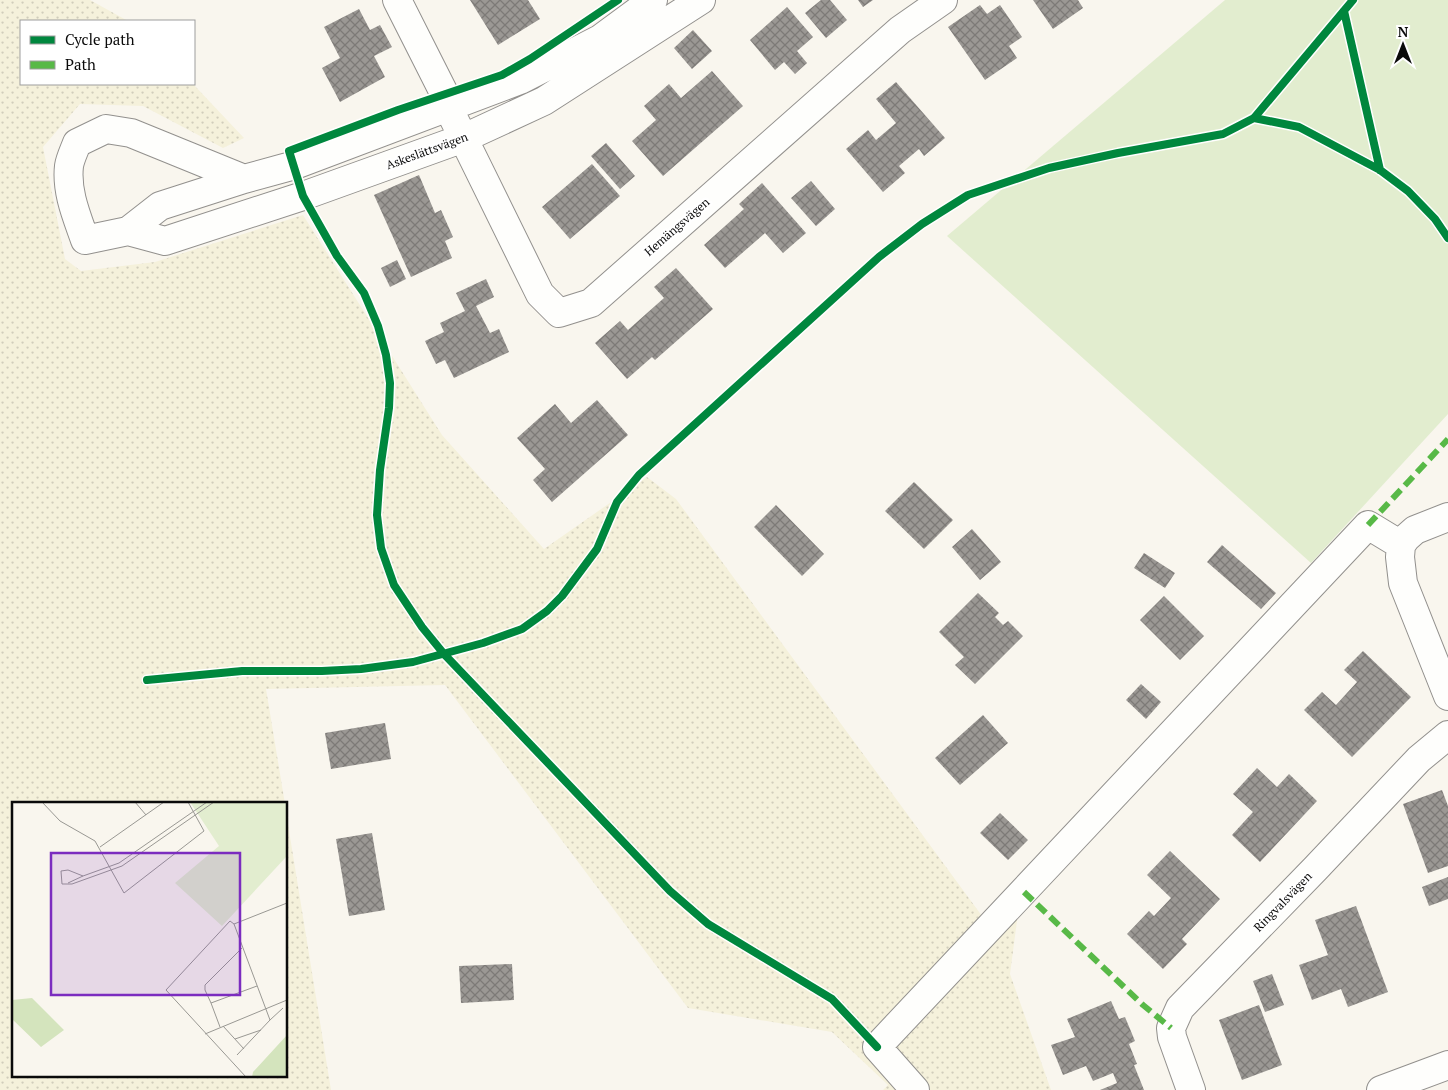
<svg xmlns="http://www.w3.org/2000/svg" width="1448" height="1090" font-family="'PT Serif',serif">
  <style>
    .farmland { fill: url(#farmland-dots) }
    .park { fill: #e2edcf }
    .building { fill: url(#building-cross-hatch) }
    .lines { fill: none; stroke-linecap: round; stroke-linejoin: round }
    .minor-casing { stroke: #92908d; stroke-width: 30 }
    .minor { stroke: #fefefc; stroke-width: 28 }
    .quiet { stroke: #58b947; stroke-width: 6; stroke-dasharray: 12 6; stroke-linecap: butt }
    .cycleway-casing { stroke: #fff; stroke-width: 11 }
    .cycleway { stroke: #00873e; stroke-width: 8 }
    .labels { text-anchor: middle; stroke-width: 5; stroke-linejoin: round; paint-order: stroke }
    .street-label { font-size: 12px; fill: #0a0a0a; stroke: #fff }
    .inset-road { fill: none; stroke: #999893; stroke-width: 1 }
    .view { fill: #7b2cbf; fill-opacity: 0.15; stroke: #7b2cbf; stroke-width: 2.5 }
    .inset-edge { fill: none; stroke: #0a0a0a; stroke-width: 2.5 }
  </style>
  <defs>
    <pattern id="farmland-dots" width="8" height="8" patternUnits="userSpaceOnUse" patternTransform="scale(1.25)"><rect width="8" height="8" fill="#f5f1db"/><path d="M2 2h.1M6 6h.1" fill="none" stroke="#d1cdbb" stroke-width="1.8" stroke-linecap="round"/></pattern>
    <pattern id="building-cross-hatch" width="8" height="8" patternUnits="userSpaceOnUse" patternTransform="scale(1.25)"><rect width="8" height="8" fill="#9b9894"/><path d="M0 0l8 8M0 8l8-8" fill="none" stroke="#7d7a77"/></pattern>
  </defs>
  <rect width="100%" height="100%" fill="#f9f6ee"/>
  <path class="farmland" d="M0,0H90L128,21H21V84H193L244,138L223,148L143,106L80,104L43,147L65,259L81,271L155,262L303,215L442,435L544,549L647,477L676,499L982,916L1018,913L1010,974L1051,1090H883L888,1085L832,1032L688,1008L445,685L266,689L285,804H14V1076H286V812L331,1090H0Z"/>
  <path class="park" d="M1225,0H1448V414L1311,563L947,236Z"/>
  <path class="building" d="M470,0H528L540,19L498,45Z
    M821,0H830L847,20L826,38L805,13Z
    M858,0H873L863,7Z
    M1033,0H1078L1083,8L1053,29Z
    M980,5L987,14L1000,5L1022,37L1009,46L1017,58L985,80L948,27Z
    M787,7L813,37L797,51L807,63L795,74L784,62L775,70L750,40Z
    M359,9L370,30L380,25L392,47L374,56L385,77L340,102L322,68L340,58L324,27Z
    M693,30L712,51L692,69L674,48Z
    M712,71L743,106L663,176L632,141L656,120L644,106L669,84L681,98Z
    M896,82L945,138L924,156L919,149L899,166L905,173L883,192L846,149L868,130L876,140L896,123L876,99Z
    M606,143L635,176L620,189L591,156Z
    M592,164L620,196L570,239L542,207Z
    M419,175L435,213L441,210L453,237L445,241L452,258L411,277L374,195Z
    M811,181L835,209L816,226L791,198Z
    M762,183L806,233L783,253L765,233L725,268L704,245L744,209L739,204Z
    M397,260L406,279L390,287L381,268Z
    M676,268L713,309L655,360L652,357L627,379L595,343L620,321L628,330L664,298L654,287Z
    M486,279L494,297L476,306L490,333L499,329L509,352L454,378L445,360L436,364L425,341L444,332L440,323L465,311L456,293Z
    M597,400L628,435L552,502L533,480L545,469L517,438L555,404L571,423Z
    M914,482L953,520L924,549L885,511Z
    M776,505L824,554L802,576L754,527Z
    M972,529L1001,562L980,580L952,547Z
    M1222,545L1276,593L1261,609L1207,562Z
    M1144,553L1175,573L1165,588L1134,568Z
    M978,593L999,613L995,617L1003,625L1008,621L1023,636L975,684L955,665L964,657L939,632Z
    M1164,596L1204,636L1180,660L1140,620Z
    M1363,651L1411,697L1352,757L1304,710L1322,692L1336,705L1357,682L1344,670Z
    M1141,684L1161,702L1146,719L1126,700Z
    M983,715L1008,743L960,785L935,758Z
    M385,723L391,759L331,769L325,733Z
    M1257,768L1277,787L1289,774L1317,801L1260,862L1232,835L1253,812L1233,794Z
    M1442,790L1448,806V866L1428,873L1403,804Z
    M1000,813L1028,840L1008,860L980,833Z
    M372,833L385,910L349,916L336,839Z
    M1170,851L1220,899L1182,939L1187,944L1163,969L1127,934L1149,911L1154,916L1171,898L1147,875Z
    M1448,877V899L1429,906L1422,887Z
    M1356,906L1388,992L1348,1007L1341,989L1312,1000L1299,965L1328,955L1315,920Z
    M512,964L514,1000L461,1003L459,966Z
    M1272,974L1284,1005L1265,1012L1253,981Z
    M1111,1001L1119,1019L1125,1017L1135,1041L1129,1044L1137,1064L1134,1065L1144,1090H1100L1117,1083L1113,1073L1093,1081L1086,1066L1063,1075L1051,1045L1075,1037L1067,1019Z
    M1259,1005L1282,1065L1242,1080L1219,1020Z"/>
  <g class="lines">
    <defs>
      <path id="minor" d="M397,0L445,95L448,107L540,294L559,313L591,303L900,30L943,0
        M653,0L600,39L520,80L295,165L244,179L131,133L106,129L77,143C74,151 70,159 69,166C66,192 77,217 85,240L128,231L165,241L303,196L464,138L544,101L701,0
        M128,231L160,206L244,179
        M1448,517L1415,530L1406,538L1401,545L1400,557L1403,583L1448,696
        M915,1090L877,1047L1368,525L1401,545
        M1191,1090L1172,1037L1171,1028L1180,1008L1315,869L1419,759L1448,735
        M1381,1090L1448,1065"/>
    </defs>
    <use href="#minor" class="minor-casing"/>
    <use href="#minor" class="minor"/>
    <path class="quiet" d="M1368,525L1448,439
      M1024,892L1143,1005L1171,1028"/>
    <defs>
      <path id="cycleway" d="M618,0L530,59L502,75L398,110L289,151L303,196L337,256L364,293L378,326L386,355L390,383L389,408L380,470L377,515L381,548L394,585L422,627L444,654L670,891L708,924L832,999L877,1047
        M1344,11L1380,170
        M1254,118L1299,127L1380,170L1408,191L1435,219L1448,238
        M147,680L242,671H322L361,669L413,662L483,643L522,629L547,611L562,596L597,549L617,502L639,475L879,257L922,224L968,195L1049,168L1118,153L1223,134L1254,118L1353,0"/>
    </defs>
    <use href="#cycleway" class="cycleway-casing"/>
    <use href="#cycleway" class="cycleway"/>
  </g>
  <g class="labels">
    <g class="street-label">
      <text transform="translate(427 151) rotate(-20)" y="4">Askeslättsvägen</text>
      <text transform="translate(677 227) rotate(-41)" y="4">Hemängsvägen</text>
      <text transform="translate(1283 902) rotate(-46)" y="4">Ringvalsvägen</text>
    </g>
  </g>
  <g transform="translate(12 802)">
    <rect width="275" height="275" fill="#f9f6ee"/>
    <path d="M20,196L52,228L29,245L0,217V198ZM275,233V275H240L241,270Z" fill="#d4e4bd"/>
    <path d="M178,0H275V54L210,124L163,81L207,44Z" fill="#e2edcf"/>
    <path class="inset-road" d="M30,0L48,19L83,39L112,91L192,29L176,0M123,0L134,13M195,0L107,61L71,74L56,68L49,69L50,82H60L110,64L202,0M88,45L152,0M56,81L71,74M222,122L218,119L154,188L234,275M222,122L258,218L225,253M222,122L275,101M230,146L193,183V188L199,201L245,184M199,201L208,225M258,218L271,206M211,224L232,247M193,232L275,198M223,237L249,228"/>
    <path class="view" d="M39,51H228V193H39Z"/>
    <rect width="275" height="275" class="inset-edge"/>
  </g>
  <rect x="20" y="20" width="175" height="65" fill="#ffffff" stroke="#9d9d9d"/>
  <rect x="30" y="36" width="25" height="8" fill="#00873e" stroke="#9d9d9d"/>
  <text x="65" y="45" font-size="15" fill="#0a0a0a">Cycle path</text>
  <rect x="30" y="61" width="25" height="8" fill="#58b947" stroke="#9d9d9d"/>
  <text x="65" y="70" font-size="15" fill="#0a0a0a">Path</text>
  <g transform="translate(1403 45)" stroke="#ffffff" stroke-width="4" paint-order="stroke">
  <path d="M0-4L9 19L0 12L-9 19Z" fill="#0a0a0a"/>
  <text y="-8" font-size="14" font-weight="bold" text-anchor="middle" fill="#0a0a0a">N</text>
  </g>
</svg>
